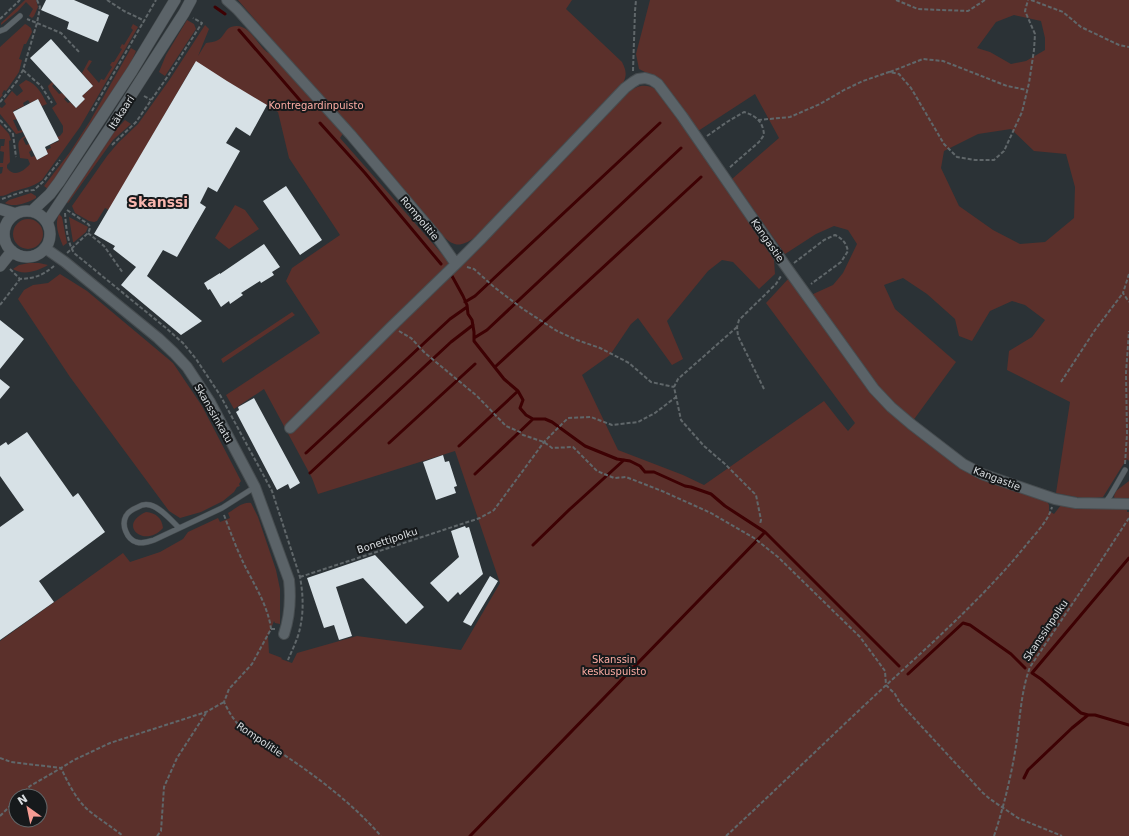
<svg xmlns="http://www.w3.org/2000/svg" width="1129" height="836" font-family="'DejaVu Sans',sans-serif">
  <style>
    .green { fill: #5b302b; fill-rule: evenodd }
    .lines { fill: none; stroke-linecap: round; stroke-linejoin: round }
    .stream { stroke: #3d0103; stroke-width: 3 }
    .building { fill: #d7e1e6 }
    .service-casing { stroke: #474d50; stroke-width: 6 }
    .minor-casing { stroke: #474d50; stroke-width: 12 }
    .tertiary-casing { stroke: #474d50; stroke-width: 12 }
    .path { stroke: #60676a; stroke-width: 2; stroke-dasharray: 4 2; stroke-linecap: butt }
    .service { stroke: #5b6368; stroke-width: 5 }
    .minor { stroke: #5b6368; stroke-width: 10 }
    .tertiary { stroke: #5b6368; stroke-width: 11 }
    .labels { text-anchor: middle; stroke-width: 4; stroke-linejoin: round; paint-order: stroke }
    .park-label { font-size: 10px; fill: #fdaca3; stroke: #16191b }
    .street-label { font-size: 10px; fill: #dadee1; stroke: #16191b }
    .district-label { font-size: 14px; font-weight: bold; fill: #f9b6ae; stroke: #16191b }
  </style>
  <rect width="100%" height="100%" fill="#2b3236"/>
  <path class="green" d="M25,0H36L38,7L34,16L32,18L29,16L33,9L26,2L18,11L1,25V23Z
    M238,0H572L566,9L622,62C629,75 625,80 618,92L474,238C461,247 454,247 443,236L348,126L340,138L442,254L460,264L627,93C638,85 645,83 658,90L737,202L774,260L775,274L759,289L733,262L722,260L708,271L667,321L683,359L672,365L638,318L631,324L610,355L582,375L618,450L683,475L704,485L824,401L838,419L848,431L855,423L766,303L789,278L886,409L905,425L927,442L1047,501L1049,505V511L1054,514L1061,505L1123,507L1127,510V512H1129V836H0V641L123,553L130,562L160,552L183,539L188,532L218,518L220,522L230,518L228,513C235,509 243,501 251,503L258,517L276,570L280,589V624L275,623L274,621L268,636L269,653L282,658L281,659L292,663L297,653L357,636L461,650L500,583L455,451L318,494L312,478L264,389L234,409L226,395L320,333L286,281L292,268L340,235L289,158L278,112L194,64L109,210L105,208L97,221L94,222L89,221L75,213L72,206L107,156L118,143L138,124L170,79L205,25L209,29L198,56L206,43C210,42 215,42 218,40C224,37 225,29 231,27C249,21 256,44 267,52C275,57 282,59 291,61ZM16,796H40V820H16Z
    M650,0H1129V461L1127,459L1121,468L1103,497L1087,499L1056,493L1070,402L1007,370L1009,351L1032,337L1045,320L1025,305L1012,301L990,311L972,341L959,336L955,319L927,294L903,278L884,285L895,309L956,362L912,422L890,403L811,295L833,285L843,273L857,244L848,230L834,226L816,234L785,254L732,179L779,138L755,94L698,131L667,89L657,78L639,69L636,54ZM1014,15L1041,21L1045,38V50L1026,61L1011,64L990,52L977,48L996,22ZM1011,129L1034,151L1066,154L1075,187L1074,218L1045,242L1020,244L993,230L959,206L941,168L944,151L978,134Z
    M187,20L194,24L196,29L165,76L159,72L166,55Z
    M25,24L27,25L31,28L32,32L26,44H24L19,59L22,60L19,72L6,91L4,90L2,94L3,95L0,98V47Z
    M133,24L138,27L80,127L42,180C31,188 24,188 12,192C8,194 5,196 0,196V174L2,173L3,167H0V163H3L4,152L0,151L1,146H4L5,139H0V124L9,134L11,140L9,141L10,162L7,165V168C14,178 24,171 30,164L28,159L20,158C19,147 15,141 25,136L26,137L23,139L26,145L29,144L32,150L29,152L31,157L35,156L37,160L48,154L46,150L51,148L50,145L59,141L57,137L60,136L63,132V126L52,108L57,104L49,90L48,86L52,82L54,84L52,86L59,94L62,93L66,97L64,99L68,103L70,102L76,108L85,99L82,96L93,86L82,73L89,60L92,61L87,69L99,83L101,79L104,80L112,67L110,65L112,62H114L122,49L120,48L122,44L124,45L133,30L131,28Z
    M131,48L136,51L127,72L49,190L44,186L70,152L90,121Z
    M26,80C37,84 42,94 47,104L42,106L38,99L30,103L28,100L23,103L24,106L13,111L17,119L13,120L18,131L22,130L23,132L16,134L0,114V107L2,108L6,104L4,101L12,91L17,96L23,91L19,85Z
    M125,120L131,124L113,140L68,203L64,200L109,137Z
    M31,193L36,196V198C28,203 13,208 5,203L9,200Z
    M235,205L245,210L259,229L229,249L215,238Z
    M59,214L62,217L67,243L63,246C59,236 54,225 59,214Z
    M69,217L88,227L86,232L74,242H73Z
    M13 234a15 15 0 1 1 30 0a15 15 0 1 1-30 0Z
    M29,263H39L48,265C38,271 23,276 13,269L19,265Z
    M60,274L87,291L173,363L202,406L241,481L239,484L240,486L237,487L234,492L223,501L201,512L180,518L169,511L70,377L18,299L24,290L33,285L48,283Z
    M292,312L295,315L223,363L221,359Z
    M1129,481V500H1115L1114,496L1116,491Z
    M146,512C156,513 162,518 163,528C145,549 116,525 146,512Z"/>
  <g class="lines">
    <path class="stream" d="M215,7L225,14
      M239,30L304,105
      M320,123L365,173L441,264
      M452,276L463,296L467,305L468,314L472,320L474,332V341L504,379L518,391L523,400L520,408L526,415L533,419H545L552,422L585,446L617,459L630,461L640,466L645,472H654L685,486L691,487L711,494L725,506L765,532L899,666
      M465,302L475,296L660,123
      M474,338L487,330L681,148
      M495,367L701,177
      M389,443L475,364
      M459,446L518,391
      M306,453L450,319L467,307
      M310,473L451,342L473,325
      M475,474L533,419
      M533,545L570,509L624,460
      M1129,558L1032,673L1041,679L1081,713L1088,715H1095L1129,725
      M908,674L963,623L970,625L1011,654L1025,668
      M1024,778L1028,770L1072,728L1088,715
      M470,836L765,532"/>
  </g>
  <path class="building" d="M46,0H74L109,15L98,42L67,29L69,22L41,10Z
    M51,39L93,86L82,96L85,99L76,108L30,58Z
    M196,61L227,81L267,105L250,136L236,127L226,143L240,151L217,192L208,187L200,203L206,207L177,257L163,250L147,276L202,321L181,335L121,285L136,267L113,249L115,246L94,234Z
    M38,99L59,140L45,147L48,154L37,160L13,112Z
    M286,186L322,240L300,255L263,201Z
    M264,244L280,267L272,272L274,275L261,283L260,281L241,293L243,295L230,304L229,301L221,307L210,289L208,290L204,283L220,273V274Z
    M0,320L24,339L0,369Z
    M0,379L10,387L0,399Z
    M254,398L300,483L290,489L288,484L277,490L236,412L239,410L238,407Z
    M27,432L73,497L78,493L105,532L39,581L54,602L0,640V527L24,510L0,476V446L6,442L8,445Z
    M443,455L445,462L449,461L457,486L454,487L456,493L436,500L423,462Z
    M465,526L466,528L469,527L483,574L460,595L458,592L448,602L430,583L459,557L451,531Z
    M375,555L424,607L406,624L363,578L336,587L352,636L339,640L334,625L324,628L307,578Z
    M490,576L498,581L471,626L463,622Z"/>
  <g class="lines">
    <defs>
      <path id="service" d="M0,31L5,29L20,16
        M1105,503L1110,496L1125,470
        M179,528C171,520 161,508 150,505C146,504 141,505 138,507C133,509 128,512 126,516C121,525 127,539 136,542C143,544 148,542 154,540L222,508L255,487"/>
      <path id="minor" d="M227,0L237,9L351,135L437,237L456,264L391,327L290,428
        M45,248L65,262L158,338L174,353L187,367L210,402L255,487L289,580C291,599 290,616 284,634
        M456,264L480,240L625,88L633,82L638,79L645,78L652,80L658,84L682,116L787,268L874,389L891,407L911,424L963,464L982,474L1055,499L1076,503L1129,504"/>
      <path id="tertiary" d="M0,209L16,214
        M32,211L50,194L59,182L132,71L175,0
        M4 234a23 23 0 1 1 46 0a23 23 0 1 1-46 0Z
        M47,222L110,128L184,13L191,0
        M0,266L12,251"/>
    </defs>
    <use href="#service" class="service-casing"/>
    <use href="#minor" class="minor-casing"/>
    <use href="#tertiary" class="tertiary-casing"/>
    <path class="path" d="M37,0L40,7L37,23L61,33L80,53
      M107,0L124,11L145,21
      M896,0L918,9L968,11L985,0
      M1031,0L1063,12L1081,27L1119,45L1129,47
      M0,19L20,0
      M23,70L41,86L52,103
      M633,71L635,11L636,0
      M890,72L923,59L943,61L1007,86L1027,90
      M144,96L151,100
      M0,102L17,81L23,70L37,23L27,19
      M92,111L156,0
      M0,120L13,134L16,157
      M758,120L790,117L820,104L844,90L863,81L889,72L899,74L911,88L944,144L957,157L975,160H994L1004,151L1022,112L1029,83L1034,50L1035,34L1025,11L1028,0
      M707,136L727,122L744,112C756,116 763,121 764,135L759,142L729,168
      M112,145L136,122L168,76L202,23L193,18
      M2,199L13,195L25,191L34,190L44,181L60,160
      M67,210L88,224C91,227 90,229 88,233L67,253
      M65,213C66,226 67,241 74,253L166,328L183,343L196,359L220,395L272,491L300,577C303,593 304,611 300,628C298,639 292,650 288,660
      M88,233L104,246L123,273
      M794,263L824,240L835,235C843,239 846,243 848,251L841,262L811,284
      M467,267L474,269L494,287L523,309L557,331L577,340L600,348L629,363L651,382L674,387
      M10,269L20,279C35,278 42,276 54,266
      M1129,274L1123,293L1129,302
      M0,305L20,279
      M737,327L678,379L674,387L681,420L704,446L725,464L756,495L761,520L760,524
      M399,331L411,338L425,353L477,396L506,426L520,432L523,435L544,442L552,448L573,447L597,471L614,478L626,477L662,491L711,513L754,538L778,557L860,637L877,660L885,671L886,685L895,694L900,703L983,793L990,799L1018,818L1062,836
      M1061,382L1095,330L1123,293
      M764,389L738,336L737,327L739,320L776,284L781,276
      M1125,464L1127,434L1126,373L1129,331
      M224,515C230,531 236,547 243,562C253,583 268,605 271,629
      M300,577L480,518L494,510L544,442L568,418L591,417L612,425L638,422L655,413L676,397
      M275,629H271L252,664L229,689L224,702C230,714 234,721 244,730C293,759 343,793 381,836
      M0,758L11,762L61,768C68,783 76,799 88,810C99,819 112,827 123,836
      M20,796L30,786L61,768L74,760L110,743L206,712L224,702
      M0,816L16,800
      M157,836L161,831L164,787L177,758L206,713
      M726,836C779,787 830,737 883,688C933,642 984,597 1027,544C1036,533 1048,521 1052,507
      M994,836C1003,809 1010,781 1015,752C1020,724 1020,694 1030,667L1089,579L1129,518"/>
    <use href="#service" class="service"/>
    <use href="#minor" class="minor"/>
    <use href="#tertiary" class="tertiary"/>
  </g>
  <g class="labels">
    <g class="park-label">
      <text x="316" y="109">Kontregardinpuisto</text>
      <text x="614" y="663">Skanssin<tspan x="614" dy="12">keskuspuisto</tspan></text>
    </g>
    <g class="street-label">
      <text transform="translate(121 112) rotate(-57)" y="4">Itäkaari</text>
      <text transform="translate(420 218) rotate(50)" y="4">Rompolitie</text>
      <text transform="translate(768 240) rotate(55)" y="4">Kangastie</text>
      <text transform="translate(214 413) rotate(60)" y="4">Skanssinkatu</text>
      <text transform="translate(997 478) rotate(21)" y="4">Kangastie</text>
      <text transform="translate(387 540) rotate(-18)" y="4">Bonettipolku</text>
      <text transform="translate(1045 630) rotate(-56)" y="4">Skanssinpolku</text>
      <text transform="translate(260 739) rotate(34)" y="4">Rompolitie</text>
    </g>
    <g class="district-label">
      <text x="158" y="207">Skanssi</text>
    </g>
  </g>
  <g transform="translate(28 808) rotate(327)"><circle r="19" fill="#16191b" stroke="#64686a"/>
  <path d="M0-3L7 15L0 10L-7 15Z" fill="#f59c93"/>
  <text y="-6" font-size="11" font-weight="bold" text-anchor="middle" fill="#dadee1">N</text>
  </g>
</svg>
